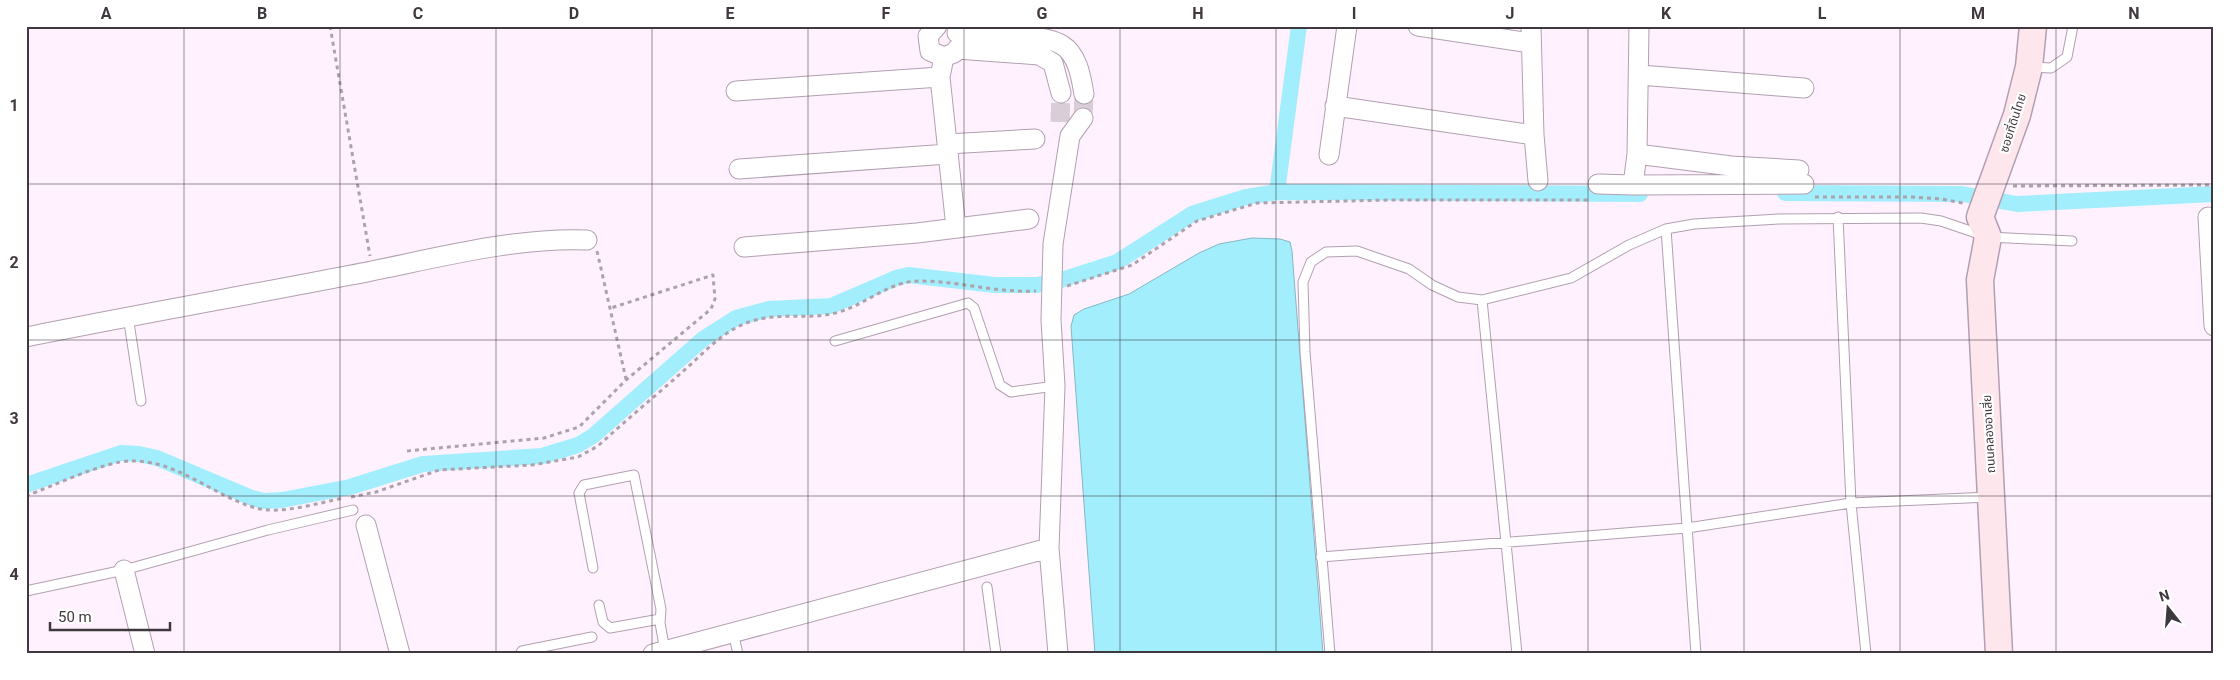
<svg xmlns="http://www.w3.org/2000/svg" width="2240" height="680" font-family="Roboto,'Noto Sans Thai',sans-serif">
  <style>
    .water { fill: #a2eefc; stroke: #85b7c3 }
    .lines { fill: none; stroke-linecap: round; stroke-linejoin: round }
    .canal { stroke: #a2eefc; stroke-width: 16 }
    .street-tunnel { stroke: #d9cdd8; stroke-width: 19; stroke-dasharray: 19 9; stroke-linecap: butt }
    .lane-casing { stroke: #b29fb1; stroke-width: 11 }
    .street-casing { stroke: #b29fb1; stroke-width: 21 }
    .secondary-casing { stroke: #b29fb1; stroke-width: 29 }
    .path { stroke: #ada2ac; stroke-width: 3; stroke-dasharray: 4 4; stroke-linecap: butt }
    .lane { stroke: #fff; stroke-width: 9 }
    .street { stroke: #fff; stroke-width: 19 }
    .secondary { stroke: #fee6ed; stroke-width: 26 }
    .grid { fill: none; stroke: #40383f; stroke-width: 1; stroke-opacity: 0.55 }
    .labels { text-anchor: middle; stroke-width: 4.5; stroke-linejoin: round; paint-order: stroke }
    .street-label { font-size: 12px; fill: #40383f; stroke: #fff }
    .neatline { fill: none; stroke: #40383f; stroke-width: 2 }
    .grid-label { font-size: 16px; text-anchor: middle; font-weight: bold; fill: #40383f }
  </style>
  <rect width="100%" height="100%" fill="#fff2fe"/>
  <path class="water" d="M1252,238L1280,239L1290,242L1292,251L1323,654H1095L1071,326L1074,315L1084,309L1129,294L1199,253L1219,244Z"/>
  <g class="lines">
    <path class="canal" d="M1277,192L1299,26
      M1785,193L1962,194L2017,204L2214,194
      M26,485L121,453L139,454L157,458L252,498L264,501L282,500L350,487L423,464L542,456L578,445L593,436L703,339L736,318L769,309L831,306L896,278L908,275L995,285H1037L1061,280L1117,262L1192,214L1246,197L1277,192L1640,194"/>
    <path class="street-tunnel" d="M1083,118L1084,94
      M1060,122L1061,93"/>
    <defs>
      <path id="lane" d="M2032,67L2051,68L2067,57L2073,26
        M1838,217L1851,503L1866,654
        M1666,229L1696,654
        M1482,300L1517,654
        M128,316L141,401
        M835,341L968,303L974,308L1000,385L1011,392L1055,386
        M1321,557L1687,528L1851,503L1990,497
        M593,568L579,493L584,485L634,475L661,609L660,623L665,651
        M987,587L996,654
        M26,591L124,570L268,530L353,510
        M599,605L603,622L610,628L660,619
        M733,632L738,654
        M520,654L522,651L592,637
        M1330,654L1305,352L1303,282L1311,262L1326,252L1357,251L1409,269L1432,285L1458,297L1482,300L1571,278L1629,245L1666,229L1694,224L1779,219L1921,218L1941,221L1988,237L2072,241"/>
      <path id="street" d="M937,26L928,36L930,51L944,57L954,53
        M1418,26L1530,43
        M1531,26L1534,135L1538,181
        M1639,26L1637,154L1731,166L1799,170
        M957,33C983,35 1040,32 1062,45C1078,55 1081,77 1084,94
        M957,49L1039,55L1053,63L1061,93
        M944,57L940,77L956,228
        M1640,75L1804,88
        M736,91L940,77
        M1335,106L1534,135
        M947,144L1035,139
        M1329,155L1347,26
        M739,169L948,154
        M1598,184L1633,185L1637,154
        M1633,185L1804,184
        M2208,217L2214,326
        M744,247L917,233L1029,219
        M26,337C134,315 243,296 351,275C426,261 510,237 587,240
        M366,525L400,654
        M124,570L145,654
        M653,654L1049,548
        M1058,654L1049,548L1055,386L1051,320L1053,244L1070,136L1083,118"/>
      <path id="secondary" d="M1999,654L1980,280L1988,237L1980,217L2017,115L2029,67L2033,26"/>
    </defs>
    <use href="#lane" class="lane-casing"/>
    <use href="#street" class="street-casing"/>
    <use href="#secondary" class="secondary-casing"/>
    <path class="path" d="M330,26L370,256
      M2013,186L2214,185
      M1815,197H1913L1942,199L1963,203
      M597,251L626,379
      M1067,286L1132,265L1197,221L1257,203L1391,200H1591
      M407,451L544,438L579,427L626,380L711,309L715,299L713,275L611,308
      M26,496C53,486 105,461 131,461C178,460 213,496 256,508C279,515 319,503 343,498
      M351,497L376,492L439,470L532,465L578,457L598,446C625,421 653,398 680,374C702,355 722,331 749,322C780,311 810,321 839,312C866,304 890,281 919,281C959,281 996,293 1036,291"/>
    <use href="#lane" class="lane"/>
    <use href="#street" class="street"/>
    <use href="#secondary" class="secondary"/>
  </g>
  <path class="grid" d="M184,26V654M340,26V654M496,26V654M652,26V654M808,26V654M964,26V654M1120,26V654M1276,26V654M1432,26V654M1588,26V654M1744,26V654M1900,26V654M2056,26V654M26,184H2214M26,340H2214M26,496H2214"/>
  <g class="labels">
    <g class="street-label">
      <text transform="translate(2013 123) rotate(-72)" y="4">ซอยที่ดินไทย</text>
      <text transform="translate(1989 434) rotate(-93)" y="4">ถนนคลองอาเสี่ย</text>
    </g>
  </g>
  <rect width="2240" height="680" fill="none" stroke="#ffffff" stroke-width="55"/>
  <g transform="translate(2168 608) rotate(343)" stroke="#ffffff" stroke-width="4" paint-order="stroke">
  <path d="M0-4L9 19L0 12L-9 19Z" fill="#40383f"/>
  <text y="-8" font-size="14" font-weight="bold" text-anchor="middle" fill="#40383f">N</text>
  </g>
  <path d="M50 622v8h120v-8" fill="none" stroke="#40383f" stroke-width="2.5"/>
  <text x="58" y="622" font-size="15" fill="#40383f" stroke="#ffffff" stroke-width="4" paint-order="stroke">50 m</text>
  <rect x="28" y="28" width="2184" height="624" class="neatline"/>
  <g class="grid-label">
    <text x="106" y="19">A</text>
    <text x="262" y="19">B</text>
    <text x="418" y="19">C</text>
    <text x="574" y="19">D</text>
    <text x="730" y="19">E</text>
    <text x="886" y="19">F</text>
    <text x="1042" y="19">G</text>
    <text x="1198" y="19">H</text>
    <text x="1354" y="19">I</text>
    <text x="1510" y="19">J</text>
    <text x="1666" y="19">K</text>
    <text x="1822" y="19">L</text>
    <text x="1978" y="19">M</text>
    <text x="2134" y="19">N</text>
    <text x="14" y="111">1</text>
    <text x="14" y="268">2</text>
    <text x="14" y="424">3</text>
    <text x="14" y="580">4</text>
  </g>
</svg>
